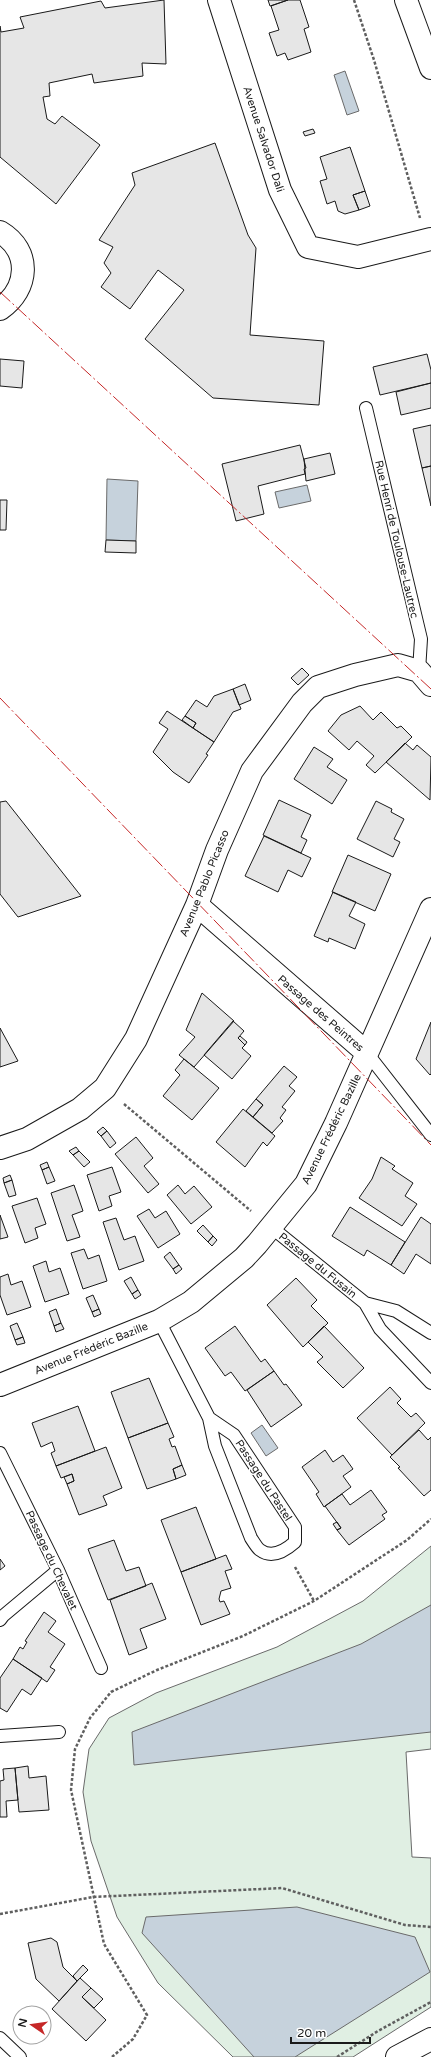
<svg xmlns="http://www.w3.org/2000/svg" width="431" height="2057" font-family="'Varela Round',sans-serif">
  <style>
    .green { fill: #e0efe3; stroke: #6a6a6a }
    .water { fill: #c6d2dc; stroke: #6a6a6a }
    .building { fill: #e6e6e6; stroke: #1a1a1a }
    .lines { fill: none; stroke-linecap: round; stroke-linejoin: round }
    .service-casing { stroke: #1a1a1a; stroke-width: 14 }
    .minor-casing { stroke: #1a1a1a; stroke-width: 24 }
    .tertiary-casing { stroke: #1a1a1a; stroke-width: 24 }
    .path { stroke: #5f5f5f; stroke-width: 2.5; stroke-dasharray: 3 2; stroke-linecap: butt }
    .service { stroke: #fff; stroke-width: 12 }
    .minor { stroke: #fff; stroke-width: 22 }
    .tertiary { stroke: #fff; stroke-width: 22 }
    .power { stroke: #c62828; stroke-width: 1; stroke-dasharray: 14 3 2 3; stroke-linecap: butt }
    .labels { text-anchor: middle; stroke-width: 3; stroke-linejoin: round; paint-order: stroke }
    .street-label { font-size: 11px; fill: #1a1a1a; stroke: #fff }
  </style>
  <rect width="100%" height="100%" fill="#fff"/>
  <path class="green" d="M431,1546V1749L406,1752L412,1857L431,1858V2007L353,2057H233L158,1983L117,1917L91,1841L83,1792L89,1749L109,1718L156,1693L277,1647L363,1601Z"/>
  <path class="water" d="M345,71L359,111L347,115L334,75Z
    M107,479L138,481L136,541L106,540Z
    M307,485L311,501L279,508L275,492Z
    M262,1425L278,1448L266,1456L251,1433Z
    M431,1605V1732L134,1765L132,1732L361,1644Z
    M297,1907L415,1937L430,1972L295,2057H254L142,1933L146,1917Z"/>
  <path class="building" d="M164,0L166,64L142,63L143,76L94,83L92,74L49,83L50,96L43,97L47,119L55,124L62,116L100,145L56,204L0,157V26L1,32L24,28L20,17L101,1L105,8Z
    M268,0H288L270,6Z
    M288,0H300L309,27L304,29L311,52L288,60L285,53L277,56L269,33L279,30L271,6Z
    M313,129L315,133L305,136L303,132Z
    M215,143L248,235L256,248L250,335L324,341L319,405L213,398L145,339L184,290L158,270L130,309L101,287L111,273L104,263L113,247L99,240L135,185L132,173Z
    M350,147L365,191L353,195L359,210L345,214L338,211L335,201L327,204L320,181L327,179L320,157Z
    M365,191L370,206L359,210L353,195Z
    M427,354L431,370V383L380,395L373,367Z
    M0,359L24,361L22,388L0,386Z
    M431,383V408L401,415L396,392Z
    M431,425V466L422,468L413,429Z
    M300,445L306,468L304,469L305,474L258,486L264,514L236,521L222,464Z
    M330,453L335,474L306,481L304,459Z
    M431,466V506L422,468Z
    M0,500H7L6,530H0Z
    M106,540L136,541V553L105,552Z
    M302,668L309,675L298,685L291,678Z
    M245,684L251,700L239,705L233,689Z
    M233,689L241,709L233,712L214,742L193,728L196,723L185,716L196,700L207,707L214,696Z
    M360,706L373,720L381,712L397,728L401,726L412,737L375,773L366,765L374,756L357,741L349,750L328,731L341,715Z
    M167,711L214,742L206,754L208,755L189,783L173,772L153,752L168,729L159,723Z
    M185,716L196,723L193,728L182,720Z
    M405,743L413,750L417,745L431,757L430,800L386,762Z
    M314,747L333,759L327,767L347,780L332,804L294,779Z
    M279,800L311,815L301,837L307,840L301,853L263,835Z
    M6,801L81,896L18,917L0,894V802Z
    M376,801L392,809L391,812L404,819L394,839L400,842L393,857L357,839Z
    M264,836L311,858L302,877L288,870L278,892L245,876Z
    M348,855L391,874L375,911L332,892Z
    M333,892L356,902L349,916L365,924L355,949L329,938L328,942L314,936Z
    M202,993L234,1021L194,1067L179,1055L195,1037L186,1030Z
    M233,1021L244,1031L238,1038L245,1045L242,1048L251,1056L232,1079L204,1055Z
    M431,1022V1074L430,1075L416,1059Z
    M0,1028L18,1061L0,1067Z
    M240,1036L247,1042L245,1045L238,1038Z
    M184,1059L219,1088L192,1120L163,1096L180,1075L175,1070Z
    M284,1066L297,1077L289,1086L295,1091L282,1107L286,1110L280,1118L283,1121L272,1133L253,1117L263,1105L256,1099Z
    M256,1099L263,1105L253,1117L246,1111Z
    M243,1109L275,1136L267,1146L263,1142L245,1167L216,1142Z
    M103,1127L107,1131L101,1136L97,1132Z
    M107,1131L116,1143L110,1148L101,1136Z
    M136,1137L153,1158L144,1166L159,1184L148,1193L115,1154Z
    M76,1147L79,1151L73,1155L69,1151Z
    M79,1151L90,1162L84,1167L73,1155Z
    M381,1157L395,1166L392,1169L413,1183L405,1196L417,1204L402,1226L359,1198L372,1179Z
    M47,1162L49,1167L42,1170L40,1165Z
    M49,1167L55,1181L47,1184L42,1170Z
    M112,1167L121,1192L109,1196L112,1206L99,1211L87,1175Z
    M10,1175L12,1180L4,1183L3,1178Z
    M12,1180L16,1195L9,1197L4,1183Z
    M74,1185L83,1211L72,1215L80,1237L67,1241L51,1193Z
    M178,1185L185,1194L194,1186L212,1207L191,1224L167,1195Z
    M37,1198L46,1224L35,1228L38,1238L25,1243L12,1206Z
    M350,1207L405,1242L391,1265L367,1250L364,1256L332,1236Z
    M149,1209L155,1218L166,1211L180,1234L158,1248L137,1216Z
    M0,1215L8,1237L0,1239Z
    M421,1217L431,1224V1264L416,1254L404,1274L391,1265Z
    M116,1218L124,1240L135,1236L144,1261L119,1270L103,1222Z
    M203,1225L213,1236L208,1242L197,1231Z
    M213,1236L217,1240L212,1246L208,1242Z
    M84,1249L88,1259L99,1255L107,1281L83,1289L71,1253Z
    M170,1252L179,1265L173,1269L164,1257Z
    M46,1261L49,1272L60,1268L69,1294L45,1302L33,1266Z
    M179,1265L182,1269L176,1274L173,1269Z
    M8,1274L11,1285L22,1281L31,1307L7,1315L0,1295V1277Z
    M131,1277L138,1290L132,1294L124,1281Z
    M296,1278L317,1300L311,1306L328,1323L303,1347L267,1305Z
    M138,1290L141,1295L135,1299L132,1294Z
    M93,1295L99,1309L92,1312L86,1298Z
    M56,1309L61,1323L54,1326L49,1312Z
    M99,1309L101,1314L94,1317L92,1312Z
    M17,1323L23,1337L15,1340L10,1326Z
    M61,1323L64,1329L56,1332L54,1326Z
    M235,1326L261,1362L265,1359L274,1371L245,1391L231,1372L225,1376L205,1348Z
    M324,1326L364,1368L343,1388L317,1362L323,1357L308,1342Z
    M23,1337L25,1343L17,1345L15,1340Z
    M274,1371L284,1385L286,1384L302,1405L271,1427L247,1390Z
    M149,1378L168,1423L128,1438L111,1392Z
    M390,1387L401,1399L397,1403L411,1417L416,1413L425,1423L392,1455L357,1418Z
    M78,1406L95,1451L56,1466L51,1453L55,1451L52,1442L41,1447L32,1423Z
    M168,1423L174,1437L169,1439L172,1447L175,1446L182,1465L173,1469L176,1479L147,1489L128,1438Z
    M419,1430L428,1440L431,1437V1490L424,1496L398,1468L400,1467L390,1457Z
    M106,1447L122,1488L103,1496L107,1505L79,1515L67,1484L74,1481L72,1474L61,1478L56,1466Z
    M325,1450L333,1462L343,1455L353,1469L343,1476L351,1487L324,1507L316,1494L319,1492L302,1467Z
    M182,1465L186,1475L176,1479L173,1469Z
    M72,1474L74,1481L67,1484L64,1477Z
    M371,1490L387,1512L382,1515L385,1519L349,1545L337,1530L341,1528L325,1506L342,1494L350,1505Z
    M196,1507L216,1559L181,1572L161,1520Z
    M337,1522L341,1528L337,1530L333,1524Z
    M114,1540L126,1571L139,1567L146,1586L108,1600L88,1549Z
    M226,1555L232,1569L225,1571L231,1588L221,1591L219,1599L220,1602L224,1601L230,1614L201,1625L181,1572Z
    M0,1559L5,1566L0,1570Z
    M152,1583L166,1619L140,1629L147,1648L129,1655L110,1600Z
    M44,1612L56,1621L48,1632L65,1644L50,1667L55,1670L47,1682L13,1659L20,1647L23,1649L27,1642L25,1641Z
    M13,1659L42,1678L31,1695L22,1689L7,1712L0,1708V1678Z
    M28,1766L29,1778L46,1776L49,1810L19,1812L15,1768Z
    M15,1768L18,1800L6,1801L7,1817H0V1781L4,1780L3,1769Z
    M51,1938L57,1942L63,1967L77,1981L59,2001L36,1979L28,1943Z
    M83,1965L88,1970L77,1981L73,1976Z
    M80,1978L91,1988L82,1997L106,2020L86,2041L52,2009Z
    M91,1988L103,1999L94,2008L82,1997Z"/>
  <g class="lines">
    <defs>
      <path id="service" d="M366,408L421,639L419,671
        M367,1053L431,1135
        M271,1227L365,1303L380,1329L431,1383
        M365,1303L396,1311L431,1333
        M159,1321L209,1418L215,1446L251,1538C253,1541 257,1548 260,1550C272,1559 286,1550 295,1542V1527L234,1435L209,1418
        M0,1453L58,1570L101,1668
        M0,1620L3,1616L58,1570
        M0,1736L59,1732
        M0,2038L20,2057"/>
      <path id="minor" d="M219,0L280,190L308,247L358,257L431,239
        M406,0L431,68
        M0,232C32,251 29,289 0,309
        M197,905L367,1053
        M0,1148L27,1139L80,1109L105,1088L136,1039L197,905L217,850L252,771L302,703L318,687L355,675L398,665L419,671L431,685
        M0,1385L159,1321L191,1302L244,1258L257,1244L306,1184L336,1123L431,909"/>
      <path id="tertiary" d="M397,2057L431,2039"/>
    </defs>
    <use href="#service" class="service-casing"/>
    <use href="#minor" class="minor-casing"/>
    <use href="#tertiary" class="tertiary-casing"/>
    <path class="path" d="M354,0L374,60L420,218
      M124,1104L251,1211
      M295,1567L314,1601
      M0,1914L93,1897L282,1888L405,1925L431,1927
      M112,2057L133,2039L147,2015L104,1944L71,1790L75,1749L90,1718L111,1692L157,1670L243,1636L314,1601L407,1540L431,1519
      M337,2057L378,2031L431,2002"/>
    <use href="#service" class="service"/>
    <use href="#minor" class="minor"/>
    <use href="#tertiary" class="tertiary"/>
    <path class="power" d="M0,292L431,689
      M0,698L431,1145"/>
  </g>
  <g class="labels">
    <g class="street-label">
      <text transform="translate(264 139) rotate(72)" y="4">Avenue Salvador Dali</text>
      <text transform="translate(397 539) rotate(77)" y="4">Rue Henri de Toulouse-Lautrec</text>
      <text transform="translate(204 883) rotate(-68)" y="4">Avenue Pablo Picasso</text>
      <text transform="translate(321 1013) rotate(41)" y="4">Passage des Peintres</text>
      <text transform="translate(331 1129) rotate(-64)" y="4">Avenue Frédéric Bazille</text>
      <text transform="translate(318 1265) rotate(39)" y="4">Passage du Fusain</text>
      <text transform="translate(91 1348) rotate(-22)" y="4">Avenue Frédéric Bazille</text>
      <text transform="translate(264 1480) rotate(57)" y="4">Passage du Pastel</text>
      <text transform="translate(52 1560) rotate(65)" y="4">Passage du Chevalet</text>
    </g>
  </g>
  <g transform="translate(32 2025) rotate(283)"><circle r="19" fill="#ffffff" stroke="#a3a3a3"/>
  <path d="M0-3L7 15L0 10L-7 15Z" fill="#c62828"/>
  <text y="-6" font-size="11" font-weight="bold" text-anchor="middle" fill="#1a1a1a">N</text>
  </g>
  <path d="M291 2037v6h79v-6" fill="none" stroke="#1a1a1a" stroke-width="2"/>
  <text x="297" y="2037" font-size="12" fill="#1a1a1a" stroke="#ffffff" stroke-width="3" paint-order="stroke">20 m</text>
</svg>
